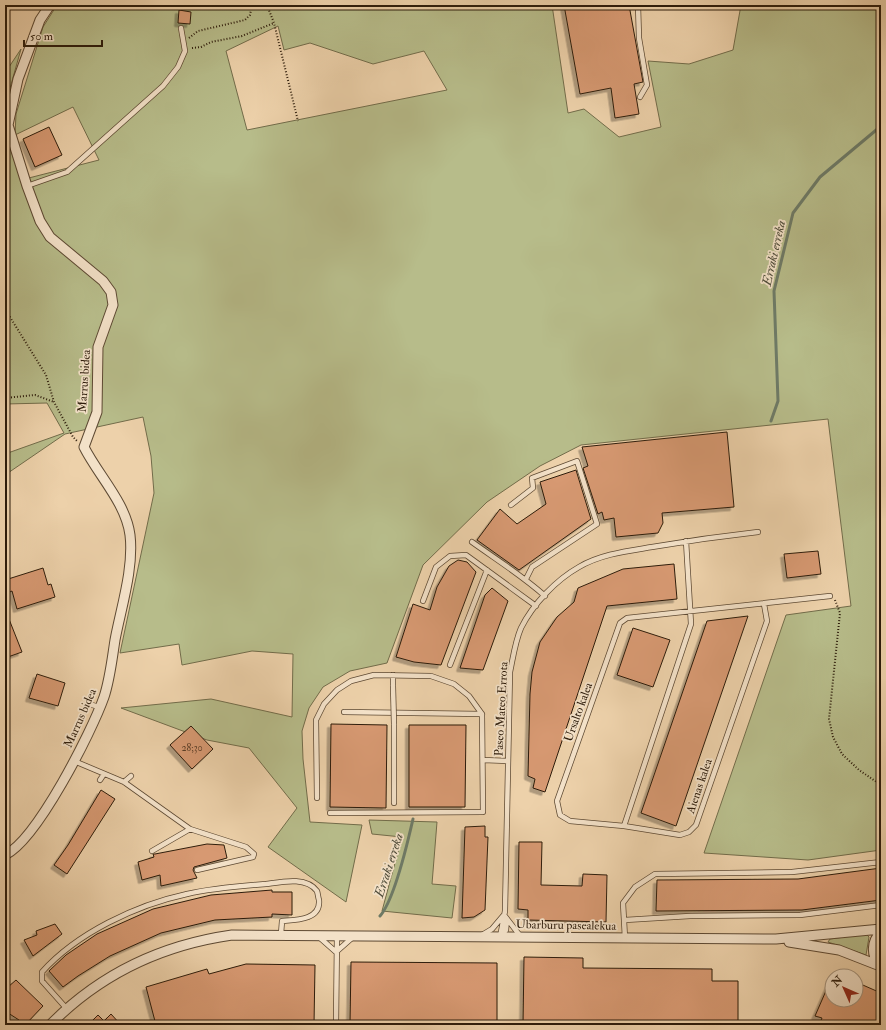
<svg xmlns="http://www.w3.org/2000/svg" width="886" height="1030" font-family="'IM FELL Double Pica',serif">
  <style>
    .green { fill: #b7bc8a; stroke: #726c4a; fill-rule: evenodd }
    .lines { fill: none; stroke-linecap: round; stroke-linejoin: round }
    .stream { stroke: #6e7a66; stroke-width: 3 }
    .building { fill: #d79972; stroke: #2d1c0b; filter: url(#shadow) }
    .lane-casing { stroke: #5d4933; stroke-width: 6 }
    .street-casing { stroke: #5d4933; stroke-width: 11 }
    .path { stroke: #2d1c0b; stroke-width: 2; stroke-dasharray: 1 2; stroke-linecap: butt }
    .lane { stroke: #f3e1c8; stroke-width: 4.5 }
    .street { stroke: #f3e1c8; stroke-width: 9 }
    .lane-bridge-casing { stroke: #5d4933; stroke-width: 6; stroke-linecap: butt }
    .lane-bridge { stroke: #f3e1c8; stroke-width: 4.5 }
    .labels { text-anchor: middle; stroke-width: 3.5; stroke-linejoin: round; paint-order: stroke }
    .number-label { font-size: 10px; fill: #583b25 }
    .street-label { font-size: 12px; fill: #2d1c0b; stroke: #f3e1c8 }
    .water-label { font-size: 13px; font-style: italic; fill: #4e4b39; stroke: #f3e1c8 }
  </style>
  <defs>
    <filter id="shadow"><feDropShadow dx="-3.5" dy="3.5" stdDeviation="0" flood-color="#0004"/></filter>
  </defs>
  <rect width="100%" height="100%" fill="#edd1aa"/>
  <filter id="stains"><feTurbulence type="fractalNoise" baseFrequency=".005" numOctaves="4"/><feColorMatrix values="0 0 0 0 .2 0 0 0 0 .09 0 0 0 0 .02 0 0 0 .5 -.17"/></filter>
  <radialGradient id="worn" r=".72"><stop offset=".6" stop-color="#630" stop-opacity="0"/><stop offset="1" stop-color="#630" stop-opacity=".3"/></radialGradient>
  <path class="green" d="M57,5H552L568,113L584,109L619,137L661,127L648,61L689,64L733,50L741,5H881V850L808,860L704,853L786,615L851,606L828,419L581,445L540,466L487,502L423,565L387,663L350,671L323,687L309,708L302,731L303,759L310,822L362,825L346,902L268,847L297,808L249,748L207,740L121,708L211,699L292,717L293,654L252,651L182,665L179,644L120,653L154,493L151,456L143,417L65,434L5,475V454L64,433L47,403L5,404V133L21,180L99,160L73,107L15,135L16,114L43,27ZM278,26L284,50L310,43L373,64L424,51L447,90L247,130L226,51Z
    M21,49L5,106V73Z
    M369,820L437,822L432,884L456,886L452,918L382,911L402,837L372,834Z
    M866,934L869,937L866,955L828,942L830,939Z"/>
  <g class="lines">
    <path class="stream" d="M771,421L778,401L774,291L793,213L820,177L881,126
      M380,916C394,900 408,841 413,819"/>
  </g>
  <path class="building" d="M564,5H629L643,82L634,84L639,114L615,118L611,88L580,94Z
    M179,10L191,12L190,24L178,23Z
    M49,127L62,155L35,167L23,139Z
    M727,432L734,507L662,513L663,523L658,533L616,537L614,518L604,520L602,512L598,514L583,468L588,466L582,447Z
    M576,470L591,519L519,570L477,540L500,509L517,524L546,504L540,482Z
    M818,551L821,574L787,578L784,554Z
    M458,560L467,562L476,572L441,665L414,662L396,657L413,604L430,610L437,587L449,566Z
    M674,564L677,599L607,606L545,792L533,788L535,779L528,776L530,694L532,672L540,642L557,617L574,602L578,588L623,569Z
    M43,568L48,585L51,584L55,597L17,609L12,591L5,594V580Z
    M492,588L508,601L483,670L460,668L485,595Z
    M5,609L22,652L5,658Z
    M748,616L676,826L641,813L707,621Z
    M633,628L670,640L653,687L617,675Z
    M37,674L65,683L58,706L29,698Z
    M331,724L387,725L386,808L330,807Z
    M409,725H466L465,807H409Z
    M191,726L213,749L192,769L170,745Z
    M101,790L115,799L67,874L54,865L68,845Z
    M485,826V837H488L485,910L474,917L462,918L465,827Z
    M519,842H542L541,885L582,886L583,874L607,875L606,922L528,920V910L518,909Z
    M207,844L224,845L227,858L194,867L193,870L197,878L161,886L160,875L142,880L138,862L154,857L153,854H155Z
    M881,868V900L802,910L656,911L657,880L798,879Z
    M272,890V892H292V915L272,914V917L215,920L161,933L110,956L78,976L63,987L49,971L66,955L97,934L153,909L211,895Z
    M55,924L62,934L33,956L24,940L37,935L36,931Z
    M524,957L583,958V968L712,969V981H738V1025H523Z
    M351,962L497,963V1025L350,1024Z
    M246,964L315,965L314,1025L255,1023L254,1025H156L146,987L207,969L209,974Z
    M832,977V1000H856V982L881,993V1025H819L822,1018L815,1016Z
    M16,980L43,1006L25,1025H15L19,1020L5,1011V988L8,987Z
    M111,1014L121,1025H88L98,1015L104,1021Z"/>
  <g class="lines">
    <defs>
      <path id="lane" d="M638,5L639,38L647,85L640,97
        M27,186L67,172L163,86L178,67L185,51L181,28
        M511,505L533,488L532,478L577,461L597,524L532,567L526,579
        M686,541L691,624L624,826L680,835L689,832L696,825L767,621L764,604
        M472,542C497,560 523,576 545,596
        M423,601L436,567L450,556L466,555L536,606
        M450,665L487,570
        M393,675V686
        M89,704L99,707
        M394,724V803
        M483,760L508,761
        M74,761L124,782L190,829L246,847L254,854L253,857L197,870
        M100,780L104,774
        M124,782L131,776
        M317,798L316,720L324,704L337,690L351,681L374,675L431,676L454,684L469,696L482,714
        M330,813L483,812L482,714L344,712
        M624,826L570,821L560,815L557,801L620,623L627,618L830,596
        M152,851L190,829
        M504,915L521,937
        M625,920L690,916L800,915L881,905
        M482,935L492,929L503,916
        M319,937L336,952
        M500,937L505,911L510,672C513,658 515,642 521,628C533,604 556,580 579,567C601,554 628,551 652,547C687,541 722,536 758,532
        M500,937L506,930L507,919
        M625,938L623,903L635,887L655,874L792,872L881,862
        M336,952L353,937
        M67,1009L42,981V972C77,933 136,905 187,894C213,888 239,886 266,884C281,882 306,876 317,891C318,894 318,897 319,900C321,920 296,920 282,921L281,934
        M336,1025L337,935"/>
      <path id="street" d="M5,855C37,840 92,731 104,697C110,679 112,659 115,640C121,608 134,568 130,535C126,503 98,475 84,447L97,412L98,347L113,305L111,292L103,281L50,237L40,221L27,186L8,125L18,79L40,20L50,5
        M789,942L839,950L880,966
        M880,966C871,955 871,942 881,932
        M50,1025C100,974 162,945 232,935L776,939L881,929"/>
    </defs>
    <use href="#lane" class="lane-casing"/>
    <use href="#street" class="street-casing"/>
    <path class="path" d="M267,5L274,23L298,121
      M189,38L198,31L245,20L250,15L252,5
      M192,48L201,47L211,42L242,36L274,23
      M5,62L6,59
      M5,309L46,375L54,402L73,437L77,441
      M5,398L35,395L54,402
      M835,600L840,613L829,719L833,737L842,754L859,770L881,785"/>
    <use href="#lane" class="lane"/>
    <use href="#street" class="street"/>
    <defs>
      <path id="lane-bridge" d="M393,686L394,724"/>
    </defs>
    <use href="#lane-bridge" class="lane-bridge-casing"/>
    <use href="#lane-bridge" class="lane-bridge"/>
  </g>
  <g class="labels">
    <g class="number-label">
      <text x="192" y="751">28;30</text>
    </g>
    <g class="street-label">
      <text transform="translate(84 381) rotate(-86)" y="4">Marrus bidea</text>
      <text transform="translate(501 709) rotate(-87)" y="4">Paseo Mateo Errota</text>
      <text transform="translate(578 712) rotate(-70)" y="4">Ursalto kalea</text>
      <text transform="translate(80 718) rotate(-66)" y="4">Marrus bidea</text>
      <text transform="translate(699 786) rotate(-71)" y="4">Aienas kalea</text>
      <text transform="translate(566 925) rotate(1)" y="4">Ubarburu pasealekua</text>
    </g>
    <g class="water-label">
      <text transform="translate(773 253) rotate(-77)" y="5">Erraki erreka</text>
      <text transform="translate(388 865) rotate(-72)" y="5">Erraki erreka</text>
    </g>
  </g>
  <rect width="886" height="1030" fill="none" stroke="#edd1aa" stroke-width="20"/>
  <rect x="6" y="6" width="874" height="1018" fill="none" stroke="#2d1c0b" stroke-width="2"/>
  <rect x="10" y="10" width="866" height="1010" fill="none" stroke="#2d1c0b"/>
  <g transform="translate(844 988) rotate(315)"><circle r="19" fill="#f3e1c8" stroke="#a4927c"/>
  <path d="M0-3L7 15L0 10L-7 15Z" fill="#8f2418"/>
  <text y="-6" font-size="11" font-weight="bold" text-anchor="middle" fill="#2d1c0b">N</text>
  </g>
  <path d="M24 40v6h78v-6" fill="none" stroke="#2d1c0b" stroke-width="2"/>
  <text x="30" y="40" font-size="12" fill="#2d1c0b" stroke="#f3e1c8" stroke-width="3" paint-order="stroke">50 m</text>
  <rect width="100%" height="100%" filter="url(#stains)"/>
  <rect width="100%" height="100%" fill="url(#worn)"/>
</svg>
